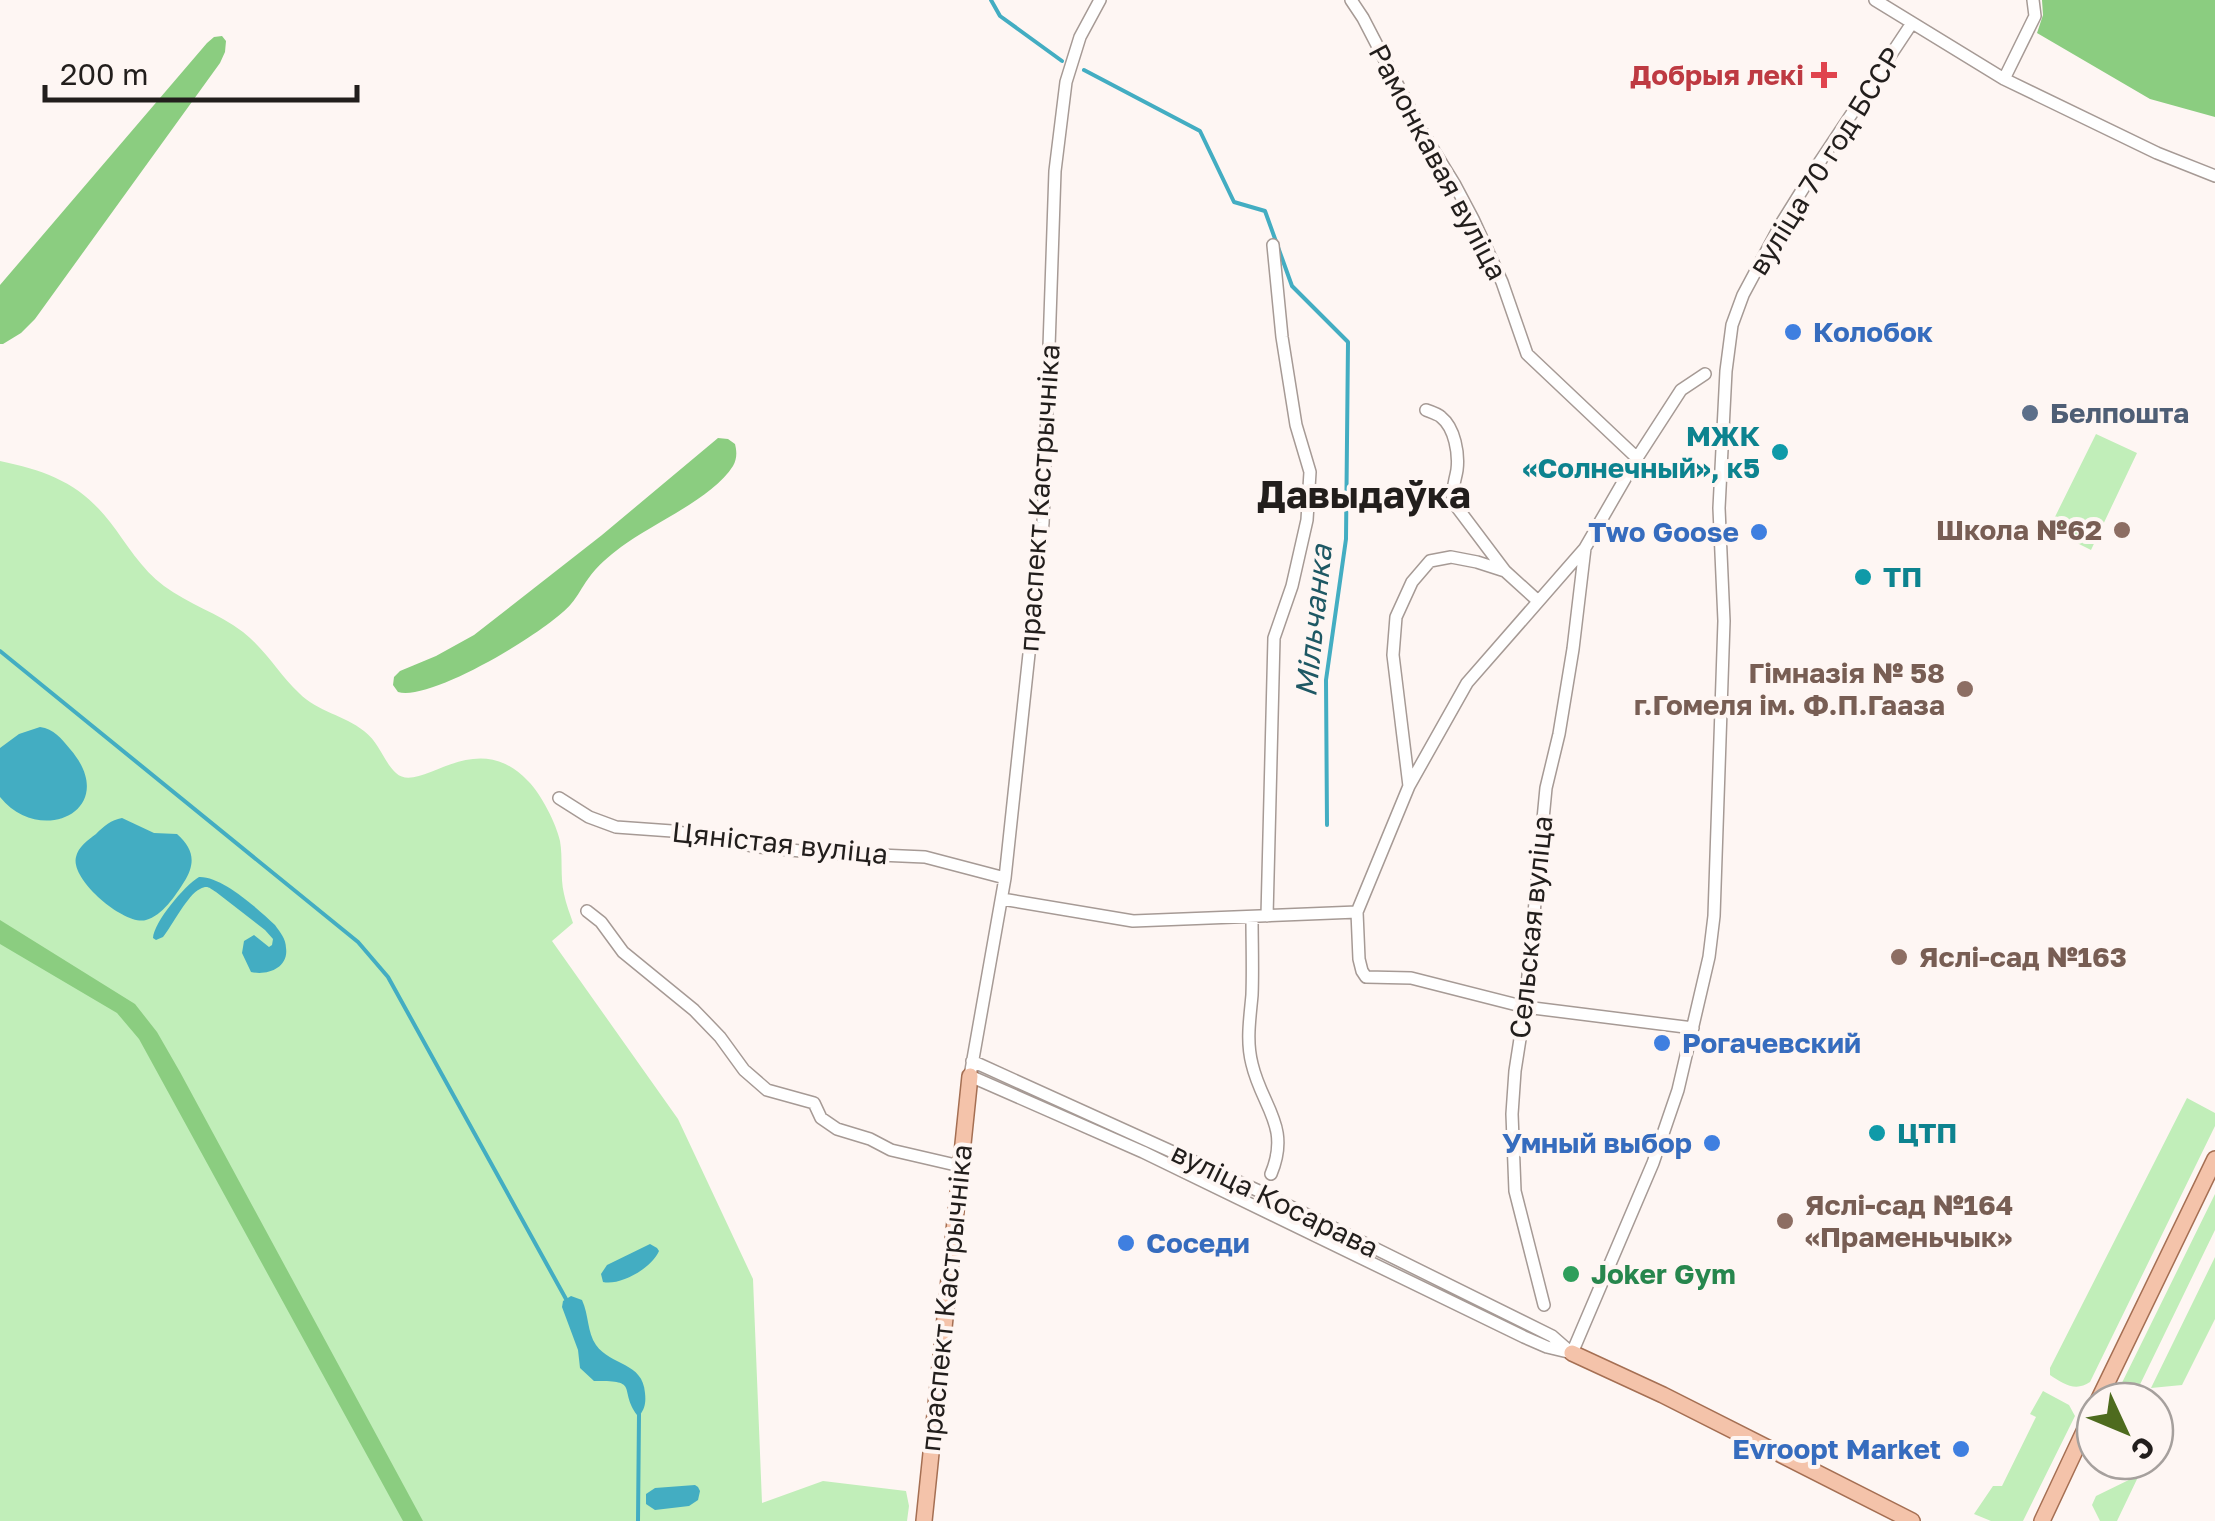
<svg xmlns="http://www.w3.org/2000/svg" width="2215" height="1521" font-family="'Golos Text',sans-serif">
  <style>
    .green { fill: #c1eeb9 }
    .forest { fill: #8bcd80 }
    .water { fill: #43adc2 }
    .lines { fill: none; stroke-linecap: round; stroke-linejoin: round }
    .stream { stroke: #43adc2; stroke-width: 4 }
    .minor-casing { stroke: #a69a95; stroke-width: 14 }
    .major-casing { stroke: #a56f53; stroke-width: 18 }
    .minor { stroke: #fff; stroke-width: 11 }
    .major { stroke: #f4c3aa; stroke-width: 15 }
    .health-dot { fill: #e0444e; stroke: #fef6f3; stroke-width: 4 }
    .shop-dot { fill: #3f7fe0; stroke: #fef6f3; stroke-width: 4 }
    .service-dot { fill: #5c6f8a; stroke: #fef6f3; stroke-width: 4 }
    .culture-dot { fill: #0f9aa8; stroke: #fef6f3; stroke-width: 4 }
    .education-dot { fill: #8d6e63; stroke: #fef6f3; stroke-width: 4 }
    .leisure-dot { fill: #2e9e5b; stroke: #fef6f3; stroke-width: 4 }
    .labels { text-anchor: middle; stroke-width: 8; stroke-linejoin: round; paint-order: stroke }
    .health-label { font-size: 28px; font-weight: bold; fill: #be3a42; stroke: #fef6f3; text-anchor: end }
    .street-label { font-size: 28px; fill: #221e1c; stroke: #fef6f3 }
    .shop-label { font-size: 28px; font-weight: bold; fill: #366cbe; stroke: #fef6f3; text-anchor: start }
    .service-label { font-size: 28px; font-weight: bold; fill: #4e5e75; stroke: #fef6f3; text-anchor: start }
    .culture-label { font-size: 28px; font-weight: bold; fill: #0d838f; stroke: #fef6f3; text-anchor: start }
    .education-label { font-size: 28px; font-weight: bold; fill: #785e54; stroke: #fef6f3; text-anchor: end }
    .leisure-label { font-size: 28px; font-weight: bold; fill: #27864d; stroke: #fef6f3; text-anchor: start }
    .water-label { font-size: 30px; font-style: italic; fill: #1e5864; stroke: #fef6f3 }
    .district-label { font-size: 38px; font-weight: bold; fill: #221e1c; stroke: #fef6f3 }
  </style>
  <rect width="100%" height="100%" fill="#fef6f3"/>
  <path class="green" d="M2096,434L2137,453L2091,550L2049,529Z
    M0,461C47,471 80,483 110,522C127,544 141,569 164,586C188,604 218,613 243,632C265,649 279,674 299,693C318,712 344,715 364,731C380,743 383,761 396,773C420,796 474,724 528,781C541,794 556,823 560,841C563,858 560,877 564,894C566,904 570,914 573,923L552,941L678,1119L753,1279L762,1503L823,1481L906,1491L909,1506L907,1521H0Z
    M2187,1098L2215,1113V1126L2090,1382C2076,1392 2063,1384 2050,1375V1368Z
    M2215,1194V1230L2132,1401H2113Z
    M2215,1257V1319L2182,1385L2151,1388Z
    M2043,1391L2069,1405L2075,1416L2023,1521H1991L1974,1514L1993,1486H2002L2036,1417L2030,1414Z
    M2139,1475L2117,1521H2100L2092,1505L2096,1496Z"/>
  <path class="forest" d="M2042,0H2215V117L2150,99L2037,33L2043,15Z
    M222,36L226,41L225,52L220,63L35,319L21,333L3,344H0V285L207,43L214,37Z
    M718,438L728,439L735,444C737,452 737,459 733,466C713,498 652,524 621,547C609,556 597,566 588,579C582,587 578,596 571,604C548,631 431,702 398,692L393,685L394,677L400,671L436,656L474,635L602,535Z
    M0,920L135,1004L157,1032L180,1072L423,1521H403L139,1039L117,1013L0,944Z"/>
  <path class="water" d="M40,727C54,729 61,738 70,749C122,809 41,848 0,797V748L19,734Z
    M122,818L154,833L177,834C194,849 196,863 184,882C176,895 162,916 146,920C125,926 70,880 76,857C78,847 88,840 96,834C104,826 111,820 122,818Z
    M199,877C222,876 258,909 275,925C280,932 286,939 286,948C289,968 267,976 251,972L242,953L244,941L254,935L269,947L272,945L273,939L265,930L216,892C209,888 208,885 200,889C188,894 172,926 163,937L156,940L153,938C154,922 184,886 199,877Z
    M650,1244L657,1248L659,1251C652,1268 620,1286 603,1282L601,1274L607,1265Z
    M571,1296L582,1300C589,1315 587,1332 596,1345C611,1366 643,1362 645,1393C646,1402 645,1408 640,1415H637C618,1389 641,1380 594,1381L580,1368L578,1350L562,1307L563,1301Z
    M695,1485L698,1487L700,1491L698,1500L689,1506L655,1510L646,1504V1494L655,1488Z"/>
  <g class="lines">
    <path class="stream" d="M991,0L1000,16L1062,61
      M1084,70L1200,131L1234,202L1265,211L1292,286L1348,342L1346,539L1326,680L1327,825
      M0,651L358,942L388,977L566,1299
      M638,1521L639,1414"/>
    <defs>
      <path id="minor" d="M1100,0L1080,37L1066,82L1055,171L1043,523L1005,878L970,1076L1143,1152L1524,1337L1547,1347L1572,1353
        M1351,0L1363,18L1421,130L1455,185L1473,219L1502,282L1527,354L1637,458
        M1875,0L2004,79L2157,153L2215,176
        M2004,79L2035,16L2033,0
        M1426,410C1429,411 1439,415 1441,417C1455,428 1459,454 1457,470C1455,482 1451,490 1453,502L1505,571
        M1409,786L1393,655L1396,617L1412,582L1430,561L1451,557L1477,562L1505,571L1538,601
        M559,798L589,817L616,827L672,831L759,847L811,852L925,857L1005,878
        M1002,899L1133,921L1357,912
        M587,911L601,922L623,952L694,1010L720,1037L744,1070L767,1090L814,1103L821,1118L837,1129L870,1139L891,1150L960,1166
        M1267,916L1274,638L1292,586L1307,520L1310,472L1296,425L1282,337L1273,245
        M1252,917C1252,943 1253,969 1252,995C1250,1018 1246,1041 1252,1064C1262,1107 1291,1126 1271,1174
        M1693,1028L1525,1007L1411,978L1366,977L1362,971L1359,959L1357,912L1409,786L1467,683L1585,548L1637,458L1681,390L1705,374
        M972,1061L1261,1192L1552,1336L1568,1350
        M1544,1305L1515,1191L1512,1114L1515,1071L1525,1007L1546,788L1559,734L1573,649L1585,548
        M1572,1353L1653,1163L1678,1090L1709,957L1714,916L1724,621L1719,508L1726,371L1732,325L1743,295L1781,224L1819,163L1912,23"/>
      <path id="major" d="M1572,1353L1663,1395L1912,1521
        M2098,1401L2215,1159
        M924,1521L970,1076
        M2042,1521L2095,1408"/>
    </defs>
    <use href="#minor" class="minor-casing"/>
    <use href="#major" class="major-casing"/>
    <use href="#minor" class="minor"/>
    <use href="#major" class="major"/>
  </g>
  <path class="health-dot" d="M1819 60h10v10h10v10h-10v10h-10v-10h-10v-10h10z"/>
  <g class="shop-dot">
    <circle cx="1793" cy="332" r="10"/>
    <circle cx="1759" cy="532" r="10"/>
    <circle cx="1662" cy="1043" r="10"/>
    <circle cx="1712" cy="1143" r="10"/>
    <circle cx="1126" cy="1243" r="10"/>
    <circle cx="1961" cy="1449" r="10"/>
  </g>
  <circle class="service-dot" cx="2030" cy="413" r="10"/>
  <g class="culture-dot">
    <circle cx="1780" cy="452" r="10"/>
    <circle cx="1863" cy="577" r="10"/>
    <circle cx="1877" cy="1133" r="10"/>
  </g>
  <g class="education-dot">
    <circle cx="2122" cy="530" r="10"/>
    <circle cx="1965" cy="689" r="10"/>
    <circle cx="1899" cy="957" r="10"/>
    <circle cx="1785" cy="1221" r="10"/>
  </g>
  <circle class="leisure-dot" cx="1571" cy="1274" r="10"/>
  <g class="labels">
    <g class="health-label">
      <text x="1804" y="85">Добрыя лекі</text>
    </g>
    <g class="street-label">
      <text transform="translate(1825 161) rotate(-58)" y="10">вуліца 70 год БССР</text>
      <text transform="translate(1438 162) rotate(62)" y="10">Рамонкавая вуліца</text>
      <text transform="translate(1039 498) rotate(-86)" y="10">праспект Кастрычніка</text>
      <text transform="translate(780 843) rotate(6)" y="10">Цяністая вуліца</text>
      <text transform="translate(1531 927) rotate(-84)" y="10">Сельская вуліца</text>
      <text transform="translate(1275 1200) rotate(26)" y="10">вуліца Косарава</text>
      <text transform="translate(946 1298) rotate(-84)" y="10">праспект Кастрычніка</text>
    </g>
    <g class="shop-label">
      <text x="1813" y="342">Колобок</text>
      <text x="1739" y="542" text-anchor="end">Two Goose</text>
      <text x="1682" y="1053">Рогачевский</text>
      <text x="1692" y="1153" text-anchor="end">Умный выбор</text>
      <text x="1146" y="1253">Соседи</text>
      <text x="1941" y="1459" text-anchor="end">Evroopt Market</text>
    </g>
    <g class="service-label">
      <text x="2050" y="423">Белпошта</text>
    </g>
    <g class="culture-label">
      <text x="1760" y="446" text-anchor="end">МЖК<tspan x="1760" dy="32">«Солнечный», к5</tspan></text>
      <text x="1883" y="587">ТП</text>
      <text x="1897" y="1143">ЦТП</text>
    </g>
    <g class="education-label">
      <text x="2102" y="540">Школа №62</text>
      <text x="1945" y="683">Гімназія № 58<tspan x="1945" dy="32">г.Гомеля ім. Ф.П.Гааза</tspan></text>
      <text x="1919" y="967" text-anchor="start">Яслі-сад №163</text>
      <text x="1805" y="1215" text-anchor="start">Яслі-сад №164<tspan x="1805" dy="32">«Праменьчык»</tspan></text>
    </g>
    <g class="leisure-label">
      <text x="1591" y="1284">Joker Gym</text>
    </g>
    <g class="water-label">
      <text transform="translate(1314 621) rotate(-84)" y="10">Мільчанка</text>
    </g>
    <g class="district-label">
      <text x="1364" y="508">Давыдаўка</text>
    </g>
  </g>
  <g transform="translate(2125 1431) rotate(134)"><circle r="48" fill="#fef6f3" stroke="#a6a09d" stroke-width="2.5"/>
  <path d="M0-8L18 38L0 25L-18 38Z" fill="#4e6b1e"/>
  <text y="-15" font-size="28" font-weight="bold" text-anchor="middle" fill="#221e1c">С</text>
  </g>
  <path d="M45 85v15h312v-15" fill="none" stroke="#221e1c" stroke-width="5"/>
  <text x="60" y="85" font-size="30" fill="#221e1c" stroke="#fef6f3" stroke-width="8" paint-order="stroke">200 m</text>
</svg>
